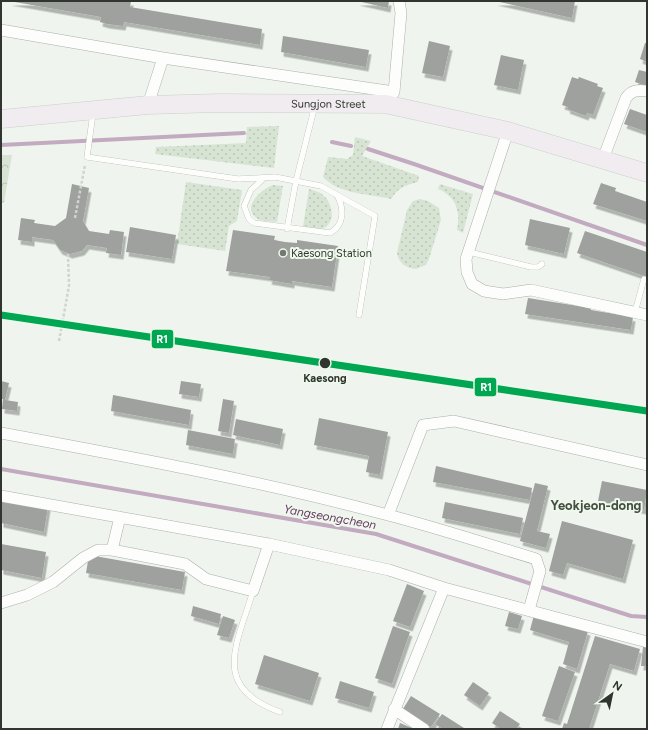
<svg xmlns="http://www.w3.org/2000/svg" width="648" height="730" font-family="Figtree,sans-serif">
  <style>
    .grass { fill: url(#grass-dots) }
    .park { fill: url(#park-crowns) }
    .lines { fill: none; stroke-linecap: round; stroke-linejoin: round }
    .stream { stroke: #c2abc0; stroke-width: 4 }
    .building { fill: #9ea19d; filter: url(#shadow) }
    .lane-casing { stroke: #abafaa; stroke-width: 6 }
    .street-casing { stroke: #abafaa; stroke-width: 12 }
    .primary-casing { stroke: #cccfcb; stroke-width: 19 }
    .path { stroke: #d0d3d0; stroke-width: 2.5; stroke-dasharray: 3 2; stroke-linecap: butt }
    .lane { stroke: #fdfefc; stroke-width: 5.5 }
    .street { stroke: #fdfefc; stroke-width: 11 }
    .primary { stroke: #f0ecef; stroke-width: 18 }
    .rail { stroke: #d4d6d3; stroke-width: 3; stroke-dasharray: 5 5; stroke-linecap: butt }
    .rail-1-casing { stroke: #eef8eb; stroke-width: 10 }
    .rail-1 { stroke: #00a651; stroke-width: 7 }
    .poi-dot { fill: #747872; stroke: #eef8eb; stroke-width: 1.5 }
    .stop-dot { fill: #313530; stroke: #eef8eb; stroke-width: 1.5 }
    .labels { text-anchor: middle; stroke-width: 4; stroke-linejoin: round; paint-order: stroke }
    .street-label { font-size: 11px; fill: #313530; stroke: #eef8eb }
    .poi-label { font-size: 11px; fill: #313530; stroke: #eef8eb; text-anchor: start }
    .stop-label { font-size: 11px; font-weight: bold; fill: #313530; stroke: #eef8eb }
    .water-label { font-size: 12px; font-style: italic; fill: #683967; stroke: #eef8eb }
    .quarter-label { font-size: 13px; font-weight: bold; fill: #464e44; stroke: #eef8eb }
    .line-badge { stroke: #eef8eb; stroke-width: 1.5 }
    .badge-label { font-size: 11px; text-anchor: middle; font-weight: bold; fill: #fff }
  </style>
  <defs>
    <pattern id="grass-dots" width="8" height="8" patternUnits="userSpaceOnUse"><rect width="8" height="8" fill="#d7e4d3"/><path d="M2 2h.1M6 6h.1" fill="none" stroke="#b9c4b5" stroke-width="1.8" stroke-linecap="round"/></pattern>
    <pattern id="park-crowns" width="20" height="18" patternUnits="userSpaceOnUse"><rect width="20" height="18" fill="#d7e4d3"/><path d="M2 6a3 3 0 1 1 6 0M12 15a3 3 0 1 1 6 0" fill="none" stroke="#b9c4b5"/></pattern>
    <filter id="shadow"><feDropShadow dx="2.5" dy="4.5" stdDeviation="0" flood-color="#0004"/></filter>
  </defs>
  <rect width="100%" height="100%" fill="#eff5ee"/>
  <path class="grass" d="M279,126L274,168L155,154L156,147L246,143L247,127Z
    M355,137L371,141L362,156L419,176L418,182C405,185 398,188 391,199C369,194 338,194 323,177L328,157L347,159L353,155Z
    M186,182L242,190L237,221L229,226L225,251L177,244Z
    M440,184L473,194L463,233L457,230C461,212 456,196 438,189Z
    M273,185L283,186L277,222C271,221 263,222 258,219C240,208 261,189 273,185Z
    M309,189C316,191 321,192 326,198C333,206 336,225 321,229C316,230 308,227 303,226Z
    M420,199L428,201L439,208L441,220L429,259L426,265L416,269C405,268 399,263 397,253L407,210L413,201Z"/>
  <path class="park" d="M1,155H12L4,203L1,202Z"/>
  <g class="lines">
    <path class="stream" d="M332,142L351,146
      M1,145L244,133
      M368,149L414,164L647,245
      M1,469L376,534L631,616L647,617"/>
  </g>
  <path class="building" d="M9,1H131L130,7L262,29L260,45L124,22L123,26L107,24L100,22L101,17Z
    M357,1H389L388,8Z
    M495,1H575L572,18Z
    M283,36L369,50L366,67L281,52Z
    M429,41L450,46L443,77L422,73Z
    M645,43H647V62L640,59Z
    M501,55L524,60L518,90L494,85Z
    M639,70L647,72V86L635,82Z
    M572,77L578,79L579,77L598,84L597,86L603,88L593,115L587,113L586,116L567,109L568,107L562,105Z
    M630,109L647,115V132L624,124Z
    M601,183L616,188L615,191L647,202V221L593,204Z
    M72,184L89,188L83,221L89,231L109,234L110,230L124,232L121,255L106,253L107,248L87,245L82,251L70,254L60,250L53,240L32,237V242L18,240L21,218L35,220L34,223L55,226L66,218Z
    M530,219L570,228L564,254L525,245Z
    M130,227L176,235L172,259L126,252Z
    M233,230L275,236L274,240L285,242L297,243V240L338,246L332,287L292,281V284L269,280L270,277L226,271Z
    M585,231L647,252V277L577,253Z
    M528,298L591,308V310L633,317L631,330L525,314Z
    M1,381L9,383L5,400L18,402L17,411L2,409L3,399H1Z
    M181,381L201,384L199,397L179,394Z
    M113,395L191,410L189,425L111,411Z
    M223,399L234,401L229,433L218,431Z
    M319,418L388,432L380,475L366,472L369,456L314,445Z
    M236,419L283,429L280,445L233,435Z
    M188,430L235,439L233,454L186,445Z
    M436,466L532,488L530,500L433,482Z
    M602,481L647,490L644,510L598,501Z
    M535,483L548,486L537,531L550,534L546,548L520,541Z
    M1,498L48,506L44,532L1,523Z
    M445,502L523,518L520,534L442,518Z
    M562,521L633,540L623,579L567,563L563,575L549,571Z
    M1,544L46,552L42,578L1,570Z
    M89,555L185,572L182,590L86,573Z
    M407,584L424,591L410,627L393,621Z
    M193,606L221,614L219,624L191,616Z
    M509,612L522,616L518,629L505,626Z
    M534,615L588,631L577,669L563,664L569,642L530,630Z
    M223,616L235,620L229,638L217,635Z
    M393,626L410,632L392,684L375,678Z
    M595,636L640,649L634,671L610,664L589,729H562L564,723L567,724Z
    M643,647H647V666H641Z
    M264,655L319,673L310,701L255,684Z
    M559,666L575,672L558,721L542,716Z
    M340,681L374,692L369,708L335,698Z
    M473,682L489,693L480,706L464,695Z
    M411,696L440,714L431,727L403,709Z
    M500,711L520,724L516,729H501L492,723Z
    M442,714L464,728L463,729H443L435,724Z
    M400,723L412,728L411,729H398Z"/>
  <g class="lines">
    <defs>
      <path id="lane" d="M93,113L87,157L238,179L275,177L321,186L375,216L359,315
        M263,179L251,190L244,206L249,219L254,223L330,233C345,225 344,208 337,195
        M287,229L296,181L315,105
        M469,252L531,267H538L542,264
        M635,312L644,279
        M253,591C237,645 210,687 280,712"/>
      <path id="street" d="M1,30L163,58L394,92L385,104
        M394,92L401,13L399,1
        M148,105L163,58
        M508,131L466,259L467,272L472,284L484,291L503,294L531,290L647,315
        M603,159L626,98C632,90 637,90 647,91
        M1,433C131,457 260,481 388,515C438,528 487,544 536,559L540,571L529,610
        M1,496L269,544L389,570L444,588L647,642
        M388,515L423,425L454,421L647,465
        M112,550L120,517
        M1,603L27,595L53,582L83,558L98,550H112L185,564L206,579L253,591L269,544
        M394,709L424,729
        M387,729L444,588"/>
      <g id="primary">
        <path id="s1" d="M1,119L148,105L219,103L385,104L508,131L647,173"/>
      </g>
    </defs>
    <use href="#lane" class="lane-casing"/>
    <use href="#street" class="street-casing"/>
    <use href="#primary" class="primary-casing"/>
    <path class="path" d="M75,218L85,165
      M59,341L69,286L68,254"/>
    <use href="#lane" class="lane"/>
    <use href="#street" class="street"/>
    <use href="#primary" class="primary"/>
    <path class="rail" d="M325,364L647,411"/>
    <defs>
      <path id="rail-1" d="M1,315L647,411"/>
    </defs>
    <use href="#rail-1" class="rail-1-casing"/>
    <use href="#rail-1" class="rail-1"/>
  </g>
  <circle class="poi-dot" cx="283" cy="253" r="4"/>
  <circle class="stop-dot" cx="325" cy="363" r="6"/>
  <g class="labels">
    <g class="street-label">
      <text dy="4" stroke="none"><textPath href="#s1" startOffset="328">Sungjon Street</textPath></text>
    </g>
    <g class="poi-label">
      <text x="291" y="257">Kaesong Station</text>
    </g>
    <g class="stop-label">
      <text x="325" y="382">Kaesong</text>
    </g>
    <g class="water-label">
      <text transform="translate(330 517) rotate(10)" y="4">Yangseongcheon</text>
    </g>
    <g class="quarter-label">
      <text x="596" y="510">Yeokjeon-dong</text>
    </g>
  </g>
  <g class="line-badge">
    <rect x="151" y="329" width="23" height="20" rx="4" fill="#00a651"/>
    <rect x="474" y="377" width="23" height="20" rx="4" fill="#00a651"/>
  </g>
  <g class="badge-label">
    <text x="162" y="343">R1</text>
    <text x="486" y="391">R1</text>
  </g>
  <rect width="648" height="730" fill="none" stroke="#313530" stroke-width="4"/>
  <g transform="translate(612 694) rotate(33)" stroke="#eef8eb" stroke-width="3" paint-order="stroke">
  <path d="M0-3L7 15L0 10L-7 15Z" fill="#313530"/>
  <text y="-6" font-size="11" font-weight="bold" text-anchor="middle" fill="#313530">N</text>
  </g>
</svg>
